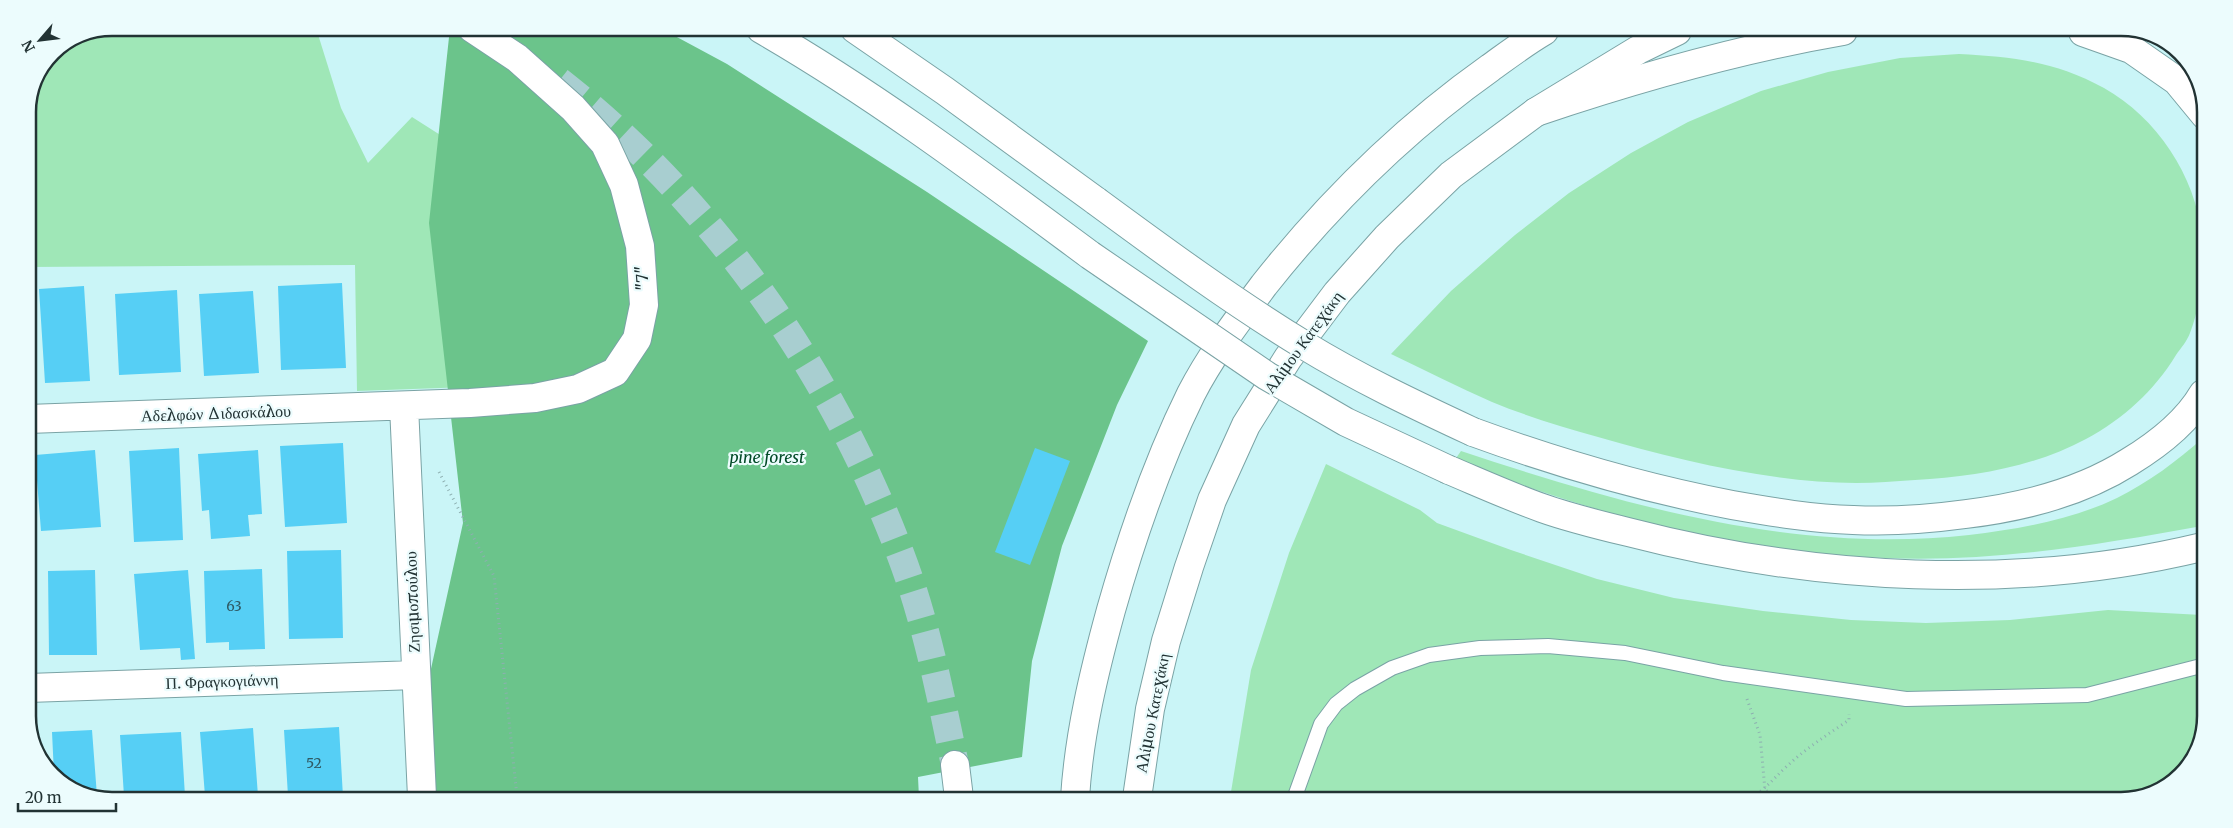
<svg xmlns="http://www.w3.org/2000/svg" width="2233" height="828" font-family="Merriweather,serif">
  <style>
    .green { fill: #9fe7b7 }
    .forest { fill: #6bc48b }
    .building { fill: #56cff5 }
    .lines { fill: none; stroke-linecap: round; stroke-linejoin: round }
    .motorway-tunnel { stroke: #a8ced0; stroke-width: 28; stroke-dasharray: 28 14; stroke-linecap: butt }
    .service-casing { stroke: #7aa3a5; stroke-width: 16 }
    .minor-casing { stroke: #7aa3a5; stroke-width: 30 }
    .primary-casing { stroke: #7aa3a5; stroke-width: 30 }
    .motorway-casing { stroke: #7aa3a5; stroke-width: 30 }
    .path { stroke: #8dafb0; stroke-width: 3; stroke-dasharray: 1 4; stroke-linecap: butt }
    .service { stroke: #fff; stroke-width: 14 }
    .minor { stroke: #fff; stroke-width: 28 }
    .primary { stroke: #fff; stroke-width: 28 }
    .motorway { stroke: #fff; stroke-width: 28 }
    .motorway-bridge-casing { stroke: #7aa3a5; stroke-width: 30; stroke-linecap: butt }
    .motorway-bridge { stroke: #fff; stroke-width: 28 }
    .labels { text-anchor: middle; stroke-width: 4.5; stroke-linejoin: round; paint-order: stroke }
    .number-label { font-size: 14px; fill: #2f5a64 }
    .street-label { font-size: 16px; fill: #223334; stroke: #ecfcfd }
    .park-label { font-size: 16px; font-style: italic; fill: #004a26; stroke: #ecfcfd }
    .rim { fill: none; stroke: #223334; stroke-width: 2.5 }
  </style>
  <rect width="100%" height="100%" fill="#caf5f7"/>
  <path class="green" d="M112,28H316L341,108L368,163L412,117L500,173L525,385L357,391L355,265L28,267V107L52,52L80,34Z
    M1959,54C2013,57 2055,61 2104,88C2157,118 2195,175 2202,236C2203,246 2202,258 2202,269C2201,290 2198,313 2190,333C2187,341 2181,348 2176,355C2154,391 2123,419 2086,439C2034,467 1973,477 1915,480C1895,481 1876,483 1856,483C1774,483 1677,460 1598,437C1562,427 1526,416 1492,402C1458,387 1425,370 1391,354L1451,291L1515,235L1569,193L1631,153L1688,122L1761,91L1828,72L1900,58Z
    M2203,438L2202,526C2087,547 1969,566 1852,556C1796,552 1739,544 1685,532C1606,515 1529,488 1454,461L1461,451C1627,506 1793,554 1969,535C2019,529 2071,520 2117,498C2149,482 2177,461 2203,438Z
    M1326,464L1420,510L1437,523L1511,550L1597,579L1674,598L1763,611L1851,620L1926,623L2010,620L2108,610L2202,615L2201,744L2168,786L2121,800L1230,798L1251,670L1289,553Z"/>
  <path class="forest" d="M450,28L662,29L727,64L927,192L1148,341L1117,405L1062,546L1032,661L1022,757L918,777L919,798L427,797L418,728L463,523L429,223Z"/>
  <path class="building" d="M342,283L346,368L281,370L278,286Z
    M84,286L90,381L45,383L39,289Z
    M177,290L181,372L119,375L115,294Z
    M253,291L259,373L204,376L199,294Z
    M343,443L347,523L285,527L280,446Z
    M179,448L183,540L134,542L129,451Z
    M1035,448L1070,461L1030,565L995,552Z
    M95,450L101,527L41,531L35,455Z
    M258,450L262,514L248,515L250,536L211,539L209,510L202,511L198,454Z
    M341,550L343,638L289,639L287,551Z
    M262,569L265,649L229,650V642L206,643L204,571Z
    M95,570L97,655H49L48,571Z
    M188,570L195,659L181,660L180,648L140,650L134,574Z
    M339,727L343,797L288,796L284,730Z
    M253,728L258,796H205L200,732Z
    M92,730L97,796H84L54,774L52,732Z
    M181,732L185,796H124L120,735Z"/>
  <g class="lines">
    <path class="motorway-tunnel" d="M559,81C713,202 831,370 900,553C926,621 940,693 955,765"/>
    <defs>
      <path id="service" d="M1294,799L1321,724L1336,704L1355,689L1392,668L1429,655L1480,648L1548,646L1625,653L1723,673L1906,699L2087,695L2201,666"/>
      <path id="minor" d="M404,406L422,797
        M28,419L470,403L535,398L578,389L615,372L637,339L644,305L640,246L624,185L605,144L573,108L517,58L472,28
        M28,688L416,675"/>
      <path id="primary" d="M1075,798C1079,734 1094,672 1111,610C1132,536 1157,463 1191,394C1211,355 1238,320 1264,285C1329,203 1404,129 1490,68C1508,55 1525,42 1544,31
        M1137,798L1150,709L1166,641L1189,567L1212,500L1246,425L1288,358L1337,293L1387,237L1451,175L1536,112L1638,50L1677,31"/>
      <path id="motorway" d="M761,29C877,96 983,176 1090,255
        M855,29L945,91L1096,201
        M2083,32L2131,49L2177,81L2205,115
        M1536,112C1637,78 1738,49 1843,31
        M1473,432C1558,463 1643,488 1732,505C1772,512 1813,519 1853,520C1890,522 1929,519 1966,514C2023,507 2080,493 2129,462C2157,445 2186,423 2203,394
        M1449,470C1480,483 1511,497 1542,508C1570,518 1599,525 1628,532C1813,580 2016,592 2202,547
        M955,765L959,798"/>
    </defs>
    <use href="#service" class="service-casing"/>
    <use href="#minor" class="minor-casing"/>
    <use href="#primary" class="primary-casing"/>
    <use href="#motorway" class="motorway-casing"/>
    <path class="path" d="M439,472L494,576L517,797
      M1747,699L1760,735L1765,790L1783,800
      M1748,800C1766,789 1772,780 1786,767C1805,749 1827,735 1849,720V714"/>
    <use href="#service" class="service"/>
    <use href="#minor" class="minor"/>
    <use href="#primary" class="primary"/>
    <use href="#motorway" class="motorway"/>
    <defs>
      <path id="motorway-bridge" d="M1096,201C1164,251 1232,301 1304,345C1358,378 1415,405 1473,432
        M1090,255L1267,376L1346,422L1449,470"/>
    </defs>
    <use href="#motorway-bridge" class="motorway-bridge-casing"/>
    <use href="#motorway-bridge" class="motorway-bridge"/>
  </g>
  <g class="labels">
    <g class="number-label">
      <text x="234" y="611">63</text>
      <text x="314" y="768">52</text>
    </g>
    <g class="street-label">
      <text transform="translate(642 278) rotate(-94)" y="6">"7"</text>
      <text transform="translate(1303 342) rotate(-54)" y="6">Αλίμου Κατεχάκη</text>
      <text transform="translate(216 413) rotate(-2)" y="6">Αδελφών Διδασκάλου</text>
      <text transform="translate(412 602) rotate(-92)" y="6">Ζησιμοπούλου</text>
      <text transform="translate(222 681) rotate(-2)" y="6">Π. Φραγκογιάννη</text>
      <text transform="translate(1152 713) rotate(-79)" y="6">Αλίμου Κατεχάκη</text>
    </g>
    <g class="park-label">
      <text x="767" y="463">pine forest</text>
    </g>
  </g>
  <path d="M0 0H2233V828H0ZM112 36H2121A76 76 0 0 1 2197 112V716A76 76 0 0 1 2121 792H112A76 76 0 0 1 36 716V112A76 76 0 0 1 112 36Z" fill="#ecfcfd" fill-rule="evenodd"/>
  <path class="rim" d="M112 36H2121A76 76 0 0 1 2197 112V716A76 76 0 0 1 2121 792H112A76 76 0 0 1 36 716V112A76 76 0 0 1 112 36Z"/>
  <g transform="translate(40 40) rotate(242)" stroke="#ecfcfd" stroke-width="4" paint-order="stroke">
  <path d="M0-4L9 19L0 12L-9 19Z" fill="#223334"/>
  <text y="-8" font-size="14" font-weight="bold" text-anchor="middle" fill="#223334">N</text>
  </g>
  <path d="M18 803v8h98v-8" fill="none" stroke="#223334" stroke-width="2.5"/>
  <text x="25" y="803" font-size="15" fill="#223334" stroke="#ecfcfd" stroke-width="4" paint-order="stroke">20 m</text>
</svg>
